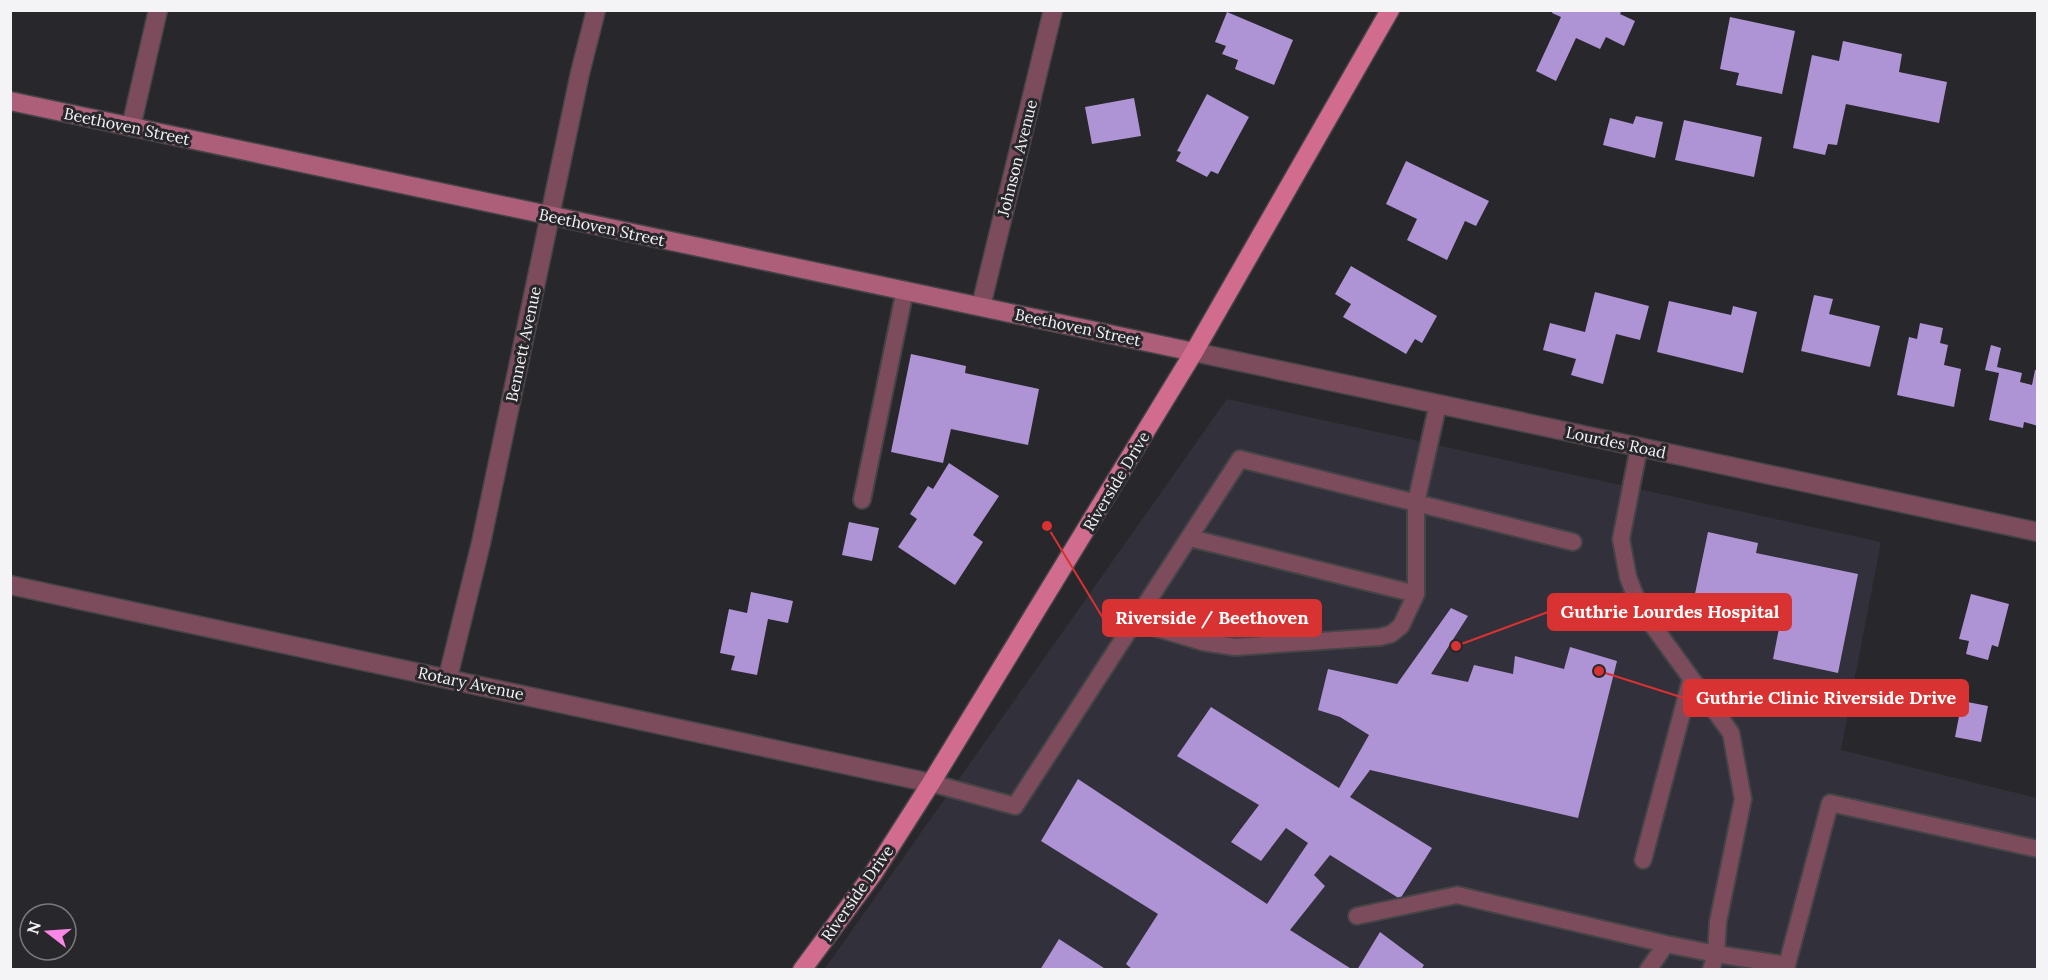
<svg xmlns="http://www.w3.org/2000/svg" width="2048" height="980" font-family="Lora,serif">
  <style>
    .built { fill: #32303a }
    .building { fill: #ae94d5 }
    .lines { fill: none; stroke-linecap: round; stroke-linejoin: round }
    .lane-casing { stroke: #454447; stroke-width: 20 }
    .street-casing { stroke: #454447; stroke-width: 21 }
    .secondary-casing { stroke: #454447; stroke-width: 21 }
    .primary-casing { stroke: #454447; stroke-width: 21 }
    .lane { stroke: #7d4c5c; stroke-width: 16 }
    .street { stroke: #7d4c5c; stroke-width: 18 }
    .secondary { stroke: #ad5e79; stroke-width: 18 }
    .primary { stroke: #d16c8f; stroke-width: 18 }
    .labels { text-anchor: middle; stroke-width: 6; stroke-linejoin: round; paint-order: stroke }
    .street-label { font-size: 16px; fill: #f4f3f6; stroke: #28272b }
    .leader { fill: none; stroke: #d83232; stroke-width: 2 }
    .callout-dot { fill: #d83232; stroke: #28272b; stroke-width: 2 }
    .callout { fill: #d83232; stroke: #d83232; stroke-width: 2 }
    .callout-label { font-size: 18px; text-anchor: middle; font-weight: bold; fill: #fff }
  </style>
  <rect width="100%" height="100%" fill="#28272b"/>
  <path class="built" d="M1227,399L1881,542L1841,750L2037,798V969L824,970Z"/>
  <path class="building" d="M1553,10H1622L1620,14L1635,21L1624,46L1606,37L1600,49L1576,38L1556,81L1536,71L1561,17L1552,13Z
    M1227,12L1293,40L1274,85L1235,69L1238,60L1222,54L1226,46L1215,42Z
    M1730,17L1795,31L1782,94L1736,85L1739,73L1720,69Z
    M1843,41L1902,54L1899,72L1947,82L1939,123L1846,104L1837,145L1828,144L1825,155L1793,148L1812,55L1839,61Z
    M1207,94L1249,117L1218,174L1211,171L1207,177L1176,161L1181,152L1177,151Z
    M1134,98L1141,136L1092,144L1085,107Z
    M1636,116L1663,122L1655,158L1603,145L1610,118L1633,124Z
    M1684,120L1762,137L1754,177L1675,160Z
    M1406,161L1489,201L1476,226L1465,221L1447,260L1407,240L1417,219L1386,204Z
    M1351,266L1437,316L1422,343L1415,339L1406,354L1343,317L1351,304L1335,294Z
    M1595,292L1649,306L1640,340L1616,334L1603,384L1571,375L1576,359L1543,350L1550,323L1585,332Z
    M1814,295L1833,299L1829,314L1880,326L1870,367L1801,351Z
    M1669,301L1731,315L1733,306L1757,312L1743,373L1657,352Z
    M1920,323L1943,328L1940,343L1948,345L1944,365L1961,369L1954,407L1897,395L1909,337L1917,339Z
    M1991,345L2001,348L1997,367L2022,373L2020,382L2032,385L2035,370H2038V426L2024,422L2023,428L1989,420L1999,373L1985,370Z
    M911,354L966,366L965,373L1039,389L1028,445L951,429L943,463L891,452Z
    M949,463L999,496L973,535L983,542L955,585L898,547L917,519L910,514L928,486L933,489Z
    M849,522L879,528L872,561L842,555Z
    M1708,532L1758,543L1756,553L1858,574L1838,673L1773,659L1783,608L1745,600L1741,619L1692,608Z
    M751,592L793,601L788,623L768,619L757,675L731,670L735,656L720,653L729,609L747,613Z
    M1971,594L2009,604L1998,647L1992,645L1988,660L1966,654L1969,641L1959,639Z
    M1451,608L1468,616L1431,674L1468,682L1474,665L1513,674L1515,656L1564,669L1570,647L1617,661L1578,818L1370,770L1350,797L1432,848L1400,899L1330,855L1314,875L1325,886L1290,930L1353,970H1133L1126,964L1158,914L1041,841L1078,779L1267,904L1308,843L1286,828L1261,861L1231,842L1259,805L1177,756L1211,707L1339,788L1369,735L1340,717L1318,710L1328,669L1397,684Z
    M1962,701L1988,706L1981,742L1955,737Z
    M1380,932L1424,965L1421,970H1357Z
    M1059,939L1107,970H1040Z"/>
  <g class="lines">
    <defs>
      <path id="lane" d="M1639,447L1621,539L1628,577L1640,608L1731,733L1743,799L1718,922L1716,954L1711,970
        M862,500L905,290
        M1190,538L1416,594
        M1136,622L1203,642L1235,647L1380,637L1391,634L1401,626L1416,594V503L1438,404
        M931,783L1015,806L1240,459L1573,542
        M1643,860L1691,679
        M1357,916L1457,895L1666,944L1716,954L1787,965L1786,970
        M1787,965L1830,803L2038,849
        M1648,970L1666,944"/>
      <path id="street" d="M131,127L158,10
        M981,306L1053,10
        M1194,352L2038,532
        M10,585L931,783
        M448,677L481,543L580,73L596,10"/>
      <path id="secondary" d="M10,101L1194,352"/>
      <path id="primary" d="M802,970L873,874L931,783L1194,352L1390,10"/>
    </defs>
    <use href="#lane" class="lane-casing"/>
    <use href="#street" class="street-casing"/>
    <use href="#secondary" class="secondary-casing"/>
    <use href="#primary" class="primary-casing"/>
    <use href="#lane" class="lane"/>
    <use href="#street" class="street"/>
    <use href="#secondary" class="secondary"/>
    <use href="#primary" class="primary"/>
  </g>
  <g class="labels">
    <g class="street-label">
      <text transform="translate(127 126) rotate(12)" y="6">Beethoven Street</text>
      <text transform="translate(1017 158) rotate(-76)" y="6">Johnson Avenue</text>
      <text transform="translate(602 227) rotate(12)" y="6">Beethoven Street</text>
      <text transform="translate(1078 327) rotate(12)" y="6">Beethoven Street</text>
      <text transform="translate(523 344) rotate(-78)" y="6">Bennett Avenue</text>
      <text transform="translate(1616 442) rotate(12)" y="6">Lourdes Road</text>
      <text transform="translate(1116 481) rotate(-59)" y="6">Riverside Drive</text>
      <text transform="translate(471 683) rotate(12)" y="6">Rotary Avenue</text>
      <text transform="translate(857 893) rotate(-55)" y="6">Riverside Drive</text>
    </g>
  </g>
  <path class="leader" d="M1456 646L1548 612M1047 526L1103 618M1599 671L1684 698"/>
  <g class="callout-dot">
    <circle cx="1456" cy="646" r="6"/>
    <circle cx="1047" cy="526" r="6"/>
    <circle cx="1599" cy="671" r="6"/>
  </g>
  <g class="callout">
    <rect x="1548" y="594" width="243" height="36" rx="6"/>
    <rect x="1103" y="600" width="218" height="36" rx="6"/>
    <rect x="1684" y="680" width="284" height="36" rx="6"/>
  </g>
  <g class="callout-label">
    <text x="1670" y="618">Guthrie Lourdes Hospital</text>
    <text x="1212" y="624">Riverside / Beethoven</text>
    <text x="1826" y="704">Guthrie Clinic Riverside Drive</text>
  </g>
  <rect width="2048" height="980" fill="none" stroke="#f4f3f6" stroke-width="24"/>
  <g transform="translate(48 932) rotate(287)"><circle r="28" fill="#28272b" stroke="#7a797c" stroke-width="1.5"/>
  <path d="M0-4.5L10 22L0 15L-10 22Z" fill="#fb87e6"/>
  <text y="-9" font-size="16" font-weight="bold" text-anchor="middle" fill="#f4f3f6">N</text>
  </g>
</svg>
